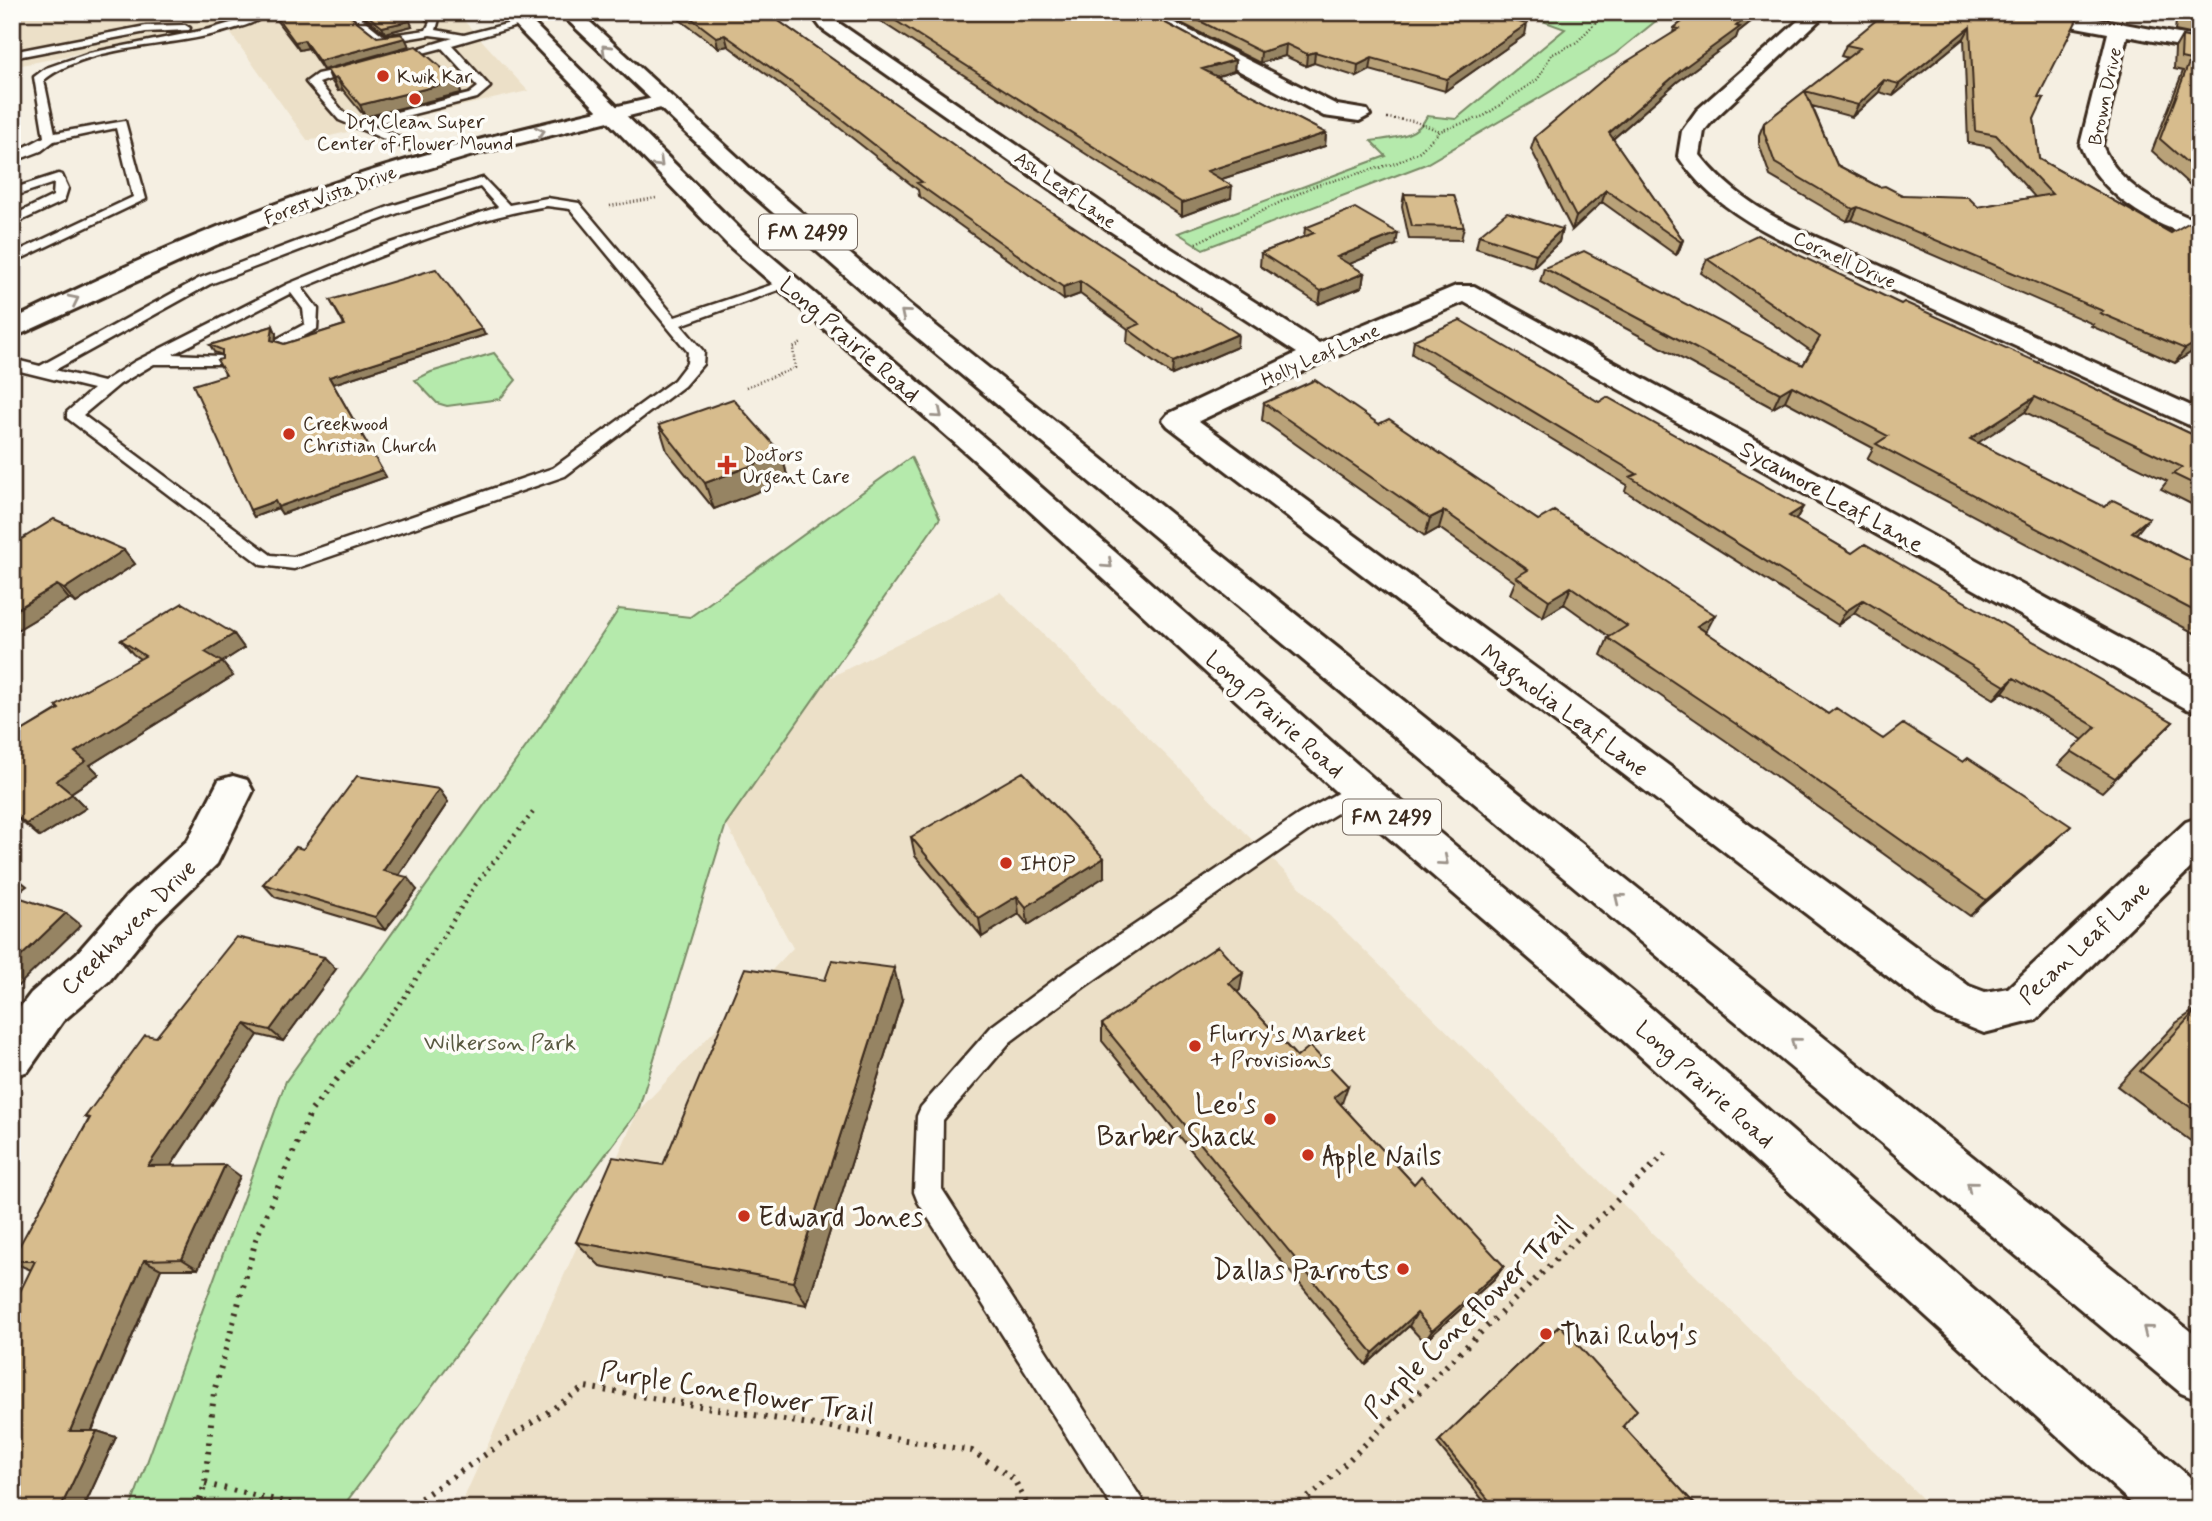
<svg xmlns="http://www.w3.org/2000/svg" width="2212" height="1521" font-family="Mynerve,sans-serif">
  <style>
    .built { fill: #ece0c8 }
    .green { fill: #b5eaac; stroke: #788a65; stroke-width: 2 }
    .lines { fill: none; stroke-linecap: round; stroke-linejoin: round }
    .lane-casing { stroke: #3b2a1e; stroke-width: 5 }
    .street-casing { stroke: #3b2a1e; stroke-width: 6 }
    .secondary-casing { stroke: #3b2a1e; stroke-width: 6 }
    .primary-casing { stroke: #3b2a1e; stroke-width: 6 }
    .path-far2 { stroke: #3b2a1e; stroke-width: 2.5; stroke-dasharray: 1 2.5; stroke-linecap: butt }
    .path-far1 { stroke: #3b2a1e; stroke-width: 4.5; stroke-dasharray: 2 5; stroke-linecap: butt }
    .path { stroke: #3b2a1e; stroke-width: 6; stroke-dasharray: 2.5 7; stroke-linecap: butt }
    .lane { fill: #fdfcf7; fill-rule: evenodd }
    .street { fill: #fdfcf7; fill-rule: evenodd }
    .secondary { fill: #fdfcf7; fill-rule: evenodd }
    .primary { fill: #fdfcf7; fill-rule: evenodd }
    .wall { fill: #b9a279; stroke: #3b2a1e; stroke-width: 2; fill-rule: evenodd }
    .shaded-wall { fill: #968463; stroke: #3b2a1e; stroke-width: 2 }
    .building { fill: #d7bc8d; stroke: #3b2a1e; stroke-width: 2; fill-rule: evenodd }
    .oneway { stroke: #9c938a }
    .poi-dot { fill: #c8321e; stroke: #fdfcf7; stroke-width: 2.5 }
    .labels { text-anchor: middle; stroke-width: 7; stroke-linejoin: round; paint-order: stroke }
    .far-poi-label { font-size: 19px; fill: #3b2a1e; stroke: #fdfcf7; text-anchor: start }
    .far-street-label { font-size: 19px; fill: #3b2a1e; stroke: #fdfcf7 }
    .shield { fill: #fdfcf7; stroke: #75695f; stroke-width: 2 }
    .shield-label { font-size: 21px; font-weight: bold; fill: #3b2a1e }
    .street-label { font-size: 23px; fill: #3b2a1e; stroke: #fdfcf7 }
    .poi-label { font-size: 23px; fill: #3b2a1e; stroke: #fdfcf7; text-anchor: start }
    .park-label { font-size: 23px; fill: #5a5a42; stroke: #fdfcf7 }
    .near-poi-label { font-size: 28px; fill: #3b2a1e; stroke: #fdfcf7; text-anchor: start }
    .near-street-label { font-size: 28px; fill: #3b2a1e; stroke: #fdfcf7 }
  </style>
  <rect width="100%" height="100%" fill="#f5efe2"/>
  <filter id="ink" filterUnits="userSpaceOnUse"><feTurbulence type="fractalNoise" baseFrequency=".0143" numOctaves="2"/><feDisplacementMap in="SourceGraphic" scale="14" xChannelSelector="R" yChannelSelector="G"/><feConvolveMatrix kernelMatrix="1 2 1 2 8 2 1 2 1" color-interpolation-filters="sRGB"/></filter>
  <g filter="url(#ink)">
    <path class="built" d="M12,12H456L528,91L308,141L224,24L12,67Z
      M1000,592L1933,1509H459L638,1111L793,948L726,824L827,679Z"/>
    <path class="green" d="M1518,12H1667L1615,54L1426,164L1203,249L1178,233L1386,156L1371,141C1392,138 1417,138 1427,116L1456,119L1565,29Z
      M494,353L516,380L500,399L447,406L437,403L415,380L431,372Z
      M911,457L940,518L726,824L638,1111L341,1509H130L286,1081L541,726L619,609L690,617Z"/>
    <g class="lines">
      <defs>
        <path id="lane" d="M208,12H225L220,15Z
          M246,12H254L259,19C251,25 239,27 229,30C173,48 91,43 44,80L55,133L125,121L146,199L12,263V254L133,197L116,128L54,141L41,151L12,162V154L44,137L34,77L46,68L89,53L210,29L248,18Z
          M342,12H354L384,36L426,30L430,22L419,12H431L439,19L436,30L464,35L522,20L527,23L452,45L490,87L477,98L370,125L414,143L416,146L410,150L339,120L306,82L317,74L359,65V69L319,83L347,116L360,121L469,94L478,87L442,48L396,60L391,57L453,38L430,35L382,43Z
          M185,25L190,28L189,30L146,32L12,58V52L146,26Z
          M58,174L62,175L68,188L64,201L12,225V216L53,196L54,183L12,197V189Z
          M483,178L509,205L547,198L579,203L675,317L783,281L795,284L681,325L704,352L703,364L684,386L565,476L294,569L261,565L67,418V412L93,389L12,369V359L40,366L200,278L391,206ZM480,187L498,207L376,248L288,284L134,362L103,382L55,370L210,284L401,212ZM547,206L570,209L688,352L687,363L674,380L553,468L293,557L271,555L83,415L120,384L154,364H224V358L219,356L173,354L291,293L303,309L305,324L277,339V345H287L317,329L318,309L302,288C381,256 462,220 547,206Z
          M1359,781L1367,783L1370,789L1367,795L1314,827L1084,987L1010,1042L943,1120L942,1189L1148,1509H1113L918,1202L914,1192L917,1116L921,1107L992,1026L1066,971L1298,815Z"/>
        <path id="street" d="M836,12L832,17L836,21L1128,221L1319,343L1456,286H1474L2200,682V712L2187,709L1464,302L1327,360L1199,421L1969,986L1985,992L2008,988L2186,822L2200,817V859L2036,1020L1984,1033L1937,1014L1168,426L1163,420L1168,414L1297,353L1110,231L822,29L813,17L816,12Z
          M1129,12H1153L1337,105L1367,110L1370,115L1359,121L1324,116Z
          M1808,12H1828L1713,120L1704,131L1700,155C1727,189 1759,210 1798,229L2200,410V430L1780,239C1739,218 1704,195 1678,156L1682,131L1697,110Z
          M2019,12H2060L2200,38V50L2127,36L2102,145C2118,185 2161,207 2200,222V238C2151,226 2098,193 2080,145L2108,33L2028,18Z
          M233,776L247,780L253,791L217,864L157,922L109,981L63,1021L28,1071L12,1077V1018L31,993L77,953L127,896L188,840L219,780Z"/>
        <path id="secondary" d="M662,96L669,98L673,102L669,106L480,153L367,187L216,245L12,338V320C122,267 233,216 349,178C452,144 557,120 662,96Z"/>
        <path id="primary" d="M502,12H522L745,234L994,446L1373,778L1636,995L2200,1486V1509H2138L1604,1023L1345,800L972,458L727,244Z
          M559,12H579L754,172L910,305L2200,1339V1401L2181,1393L892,317L738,182Z"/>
      </defs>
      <use href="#lane" class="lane-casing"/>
      <use href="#street" class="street-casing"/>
      <use href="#secondary" class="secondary-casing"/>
      <use href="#primary" class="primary-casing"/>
      <path class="path-far2" d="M1387,118L1413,121L1440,131
        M610,206L656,198
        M1196,243L1314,186L1396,163L1420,151L1440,131L1484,116L1538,79L1551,55L1577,42L1595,23L1589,12
        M746,387L795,368L793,348L802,343"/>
      <path class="path-far1" d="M351,1063L404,998L476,884L535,810"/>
      <path class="path" d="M205,1484L315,1509
        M197,1509L205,1484L214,1392L257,1236L311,1111L352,1061
        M405,1509L585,1387L972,1451L1014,1479L1029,1509
        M1293,1509L1320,1488L1669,1150"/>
      <use href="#lane" class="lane"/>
      <use href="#street" class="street"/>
      <use href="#secondary" class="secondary"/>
      <use href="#primary" class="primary"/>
    </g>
    <path class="wall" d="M270,12H345L377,37L409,46L323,70L308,48L299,50Z
      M359,12H402L412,26L385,33Z
      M678,12H766L1237,347L1172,375L1127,343L1128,329L1080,294L1064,300L919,196L918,190L832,122L728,46L718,48L680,20Z
      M866,12H1145L1235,60L1234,71L1216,77L1326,133L1325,146L1221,179L1231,198L1182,216Z
      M1159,12H1438L1525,35L1445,91L1370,70L1357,77L1314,63L1306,66L1285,56L1260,63Z
      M1695,12H1763L1738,32L1736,38L1677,82L1613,139L1683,240L1678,253L1676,255L1602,202L1572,230L1531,149L1535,137L1673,33L1674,28Z
      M2048,12L2038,97L2034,119L2039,159L2171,233L2200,225V357L2190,353L2175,363L2091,326L2093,324L1852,220L1847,221L1770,176L1759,144V135L1764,123L1848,58L1841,56L1846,45ZM1964,38L1968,143L1990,147L2035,197L1978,207L1902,195L1879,187L1837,165L1812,106L1852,117L1879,92L1893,96Z
      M2131,12H2200V36L2175,31L2176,21Z
      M2182,36L2200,40V194L2152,151L2183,71L2174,69L2175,48Z
      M327,70L457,81L461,93L365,117L343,90L338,91L332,82Z
      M1404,194L1464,227L1461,240L1409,239L1402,206Z
      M1305,228L1396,245L1349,264L1364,273L1362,287L1319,304L1260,266L1261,253L1304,237Z
      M1562,229L1559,242L1533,267L1476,248L1479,235Z
      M1707,259L1901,304L2200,438V505L2197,507L2161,489L2167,481L2025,412L1978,442L2136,534L2200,566V636L1867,459L1873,448L1785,401L1773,408L1540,282L1544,268L1803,365L1811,351L1701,273Z
      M330,300L485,335L333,384L386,477L282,514L278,508L254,517L250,510L222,359V355L214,352L210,345L273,326L276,333V341L284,344L344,325Z
      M1414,340L1599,402L1803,507L1796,520L1852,553L2173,722L2102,792L2058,765L2083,740L2003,692L1994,699L1854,613L1838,625L1625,491L1627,485L1412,354Z
      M1264,403L1379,424L1538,520L1828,714L1883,739L2054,842L1970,916L1735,747L1601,655L1608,638L1610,637L1564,604L1543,617L1510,594L1515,582L1439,528L1425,536L1262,420Z
      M659,425L782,454L788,480L714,509L667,451Z
      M12,545L124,550L135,564L76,603L69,599L12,633Z
      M234,634L244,648L222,662L233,676L90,765L99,774L71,793L86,808L40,837L12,814V737L140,659L133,654L121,640Z
      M439,789L448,802L399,875L417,890L385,930L275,897L263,884L303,849Z
      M911,837L1104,877L1028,925L1019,914L982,937L915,856Z
      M336,969L283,1041L258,1035L171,1166L240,1176L198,1269H161L92,1431H97L116,1437L83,1509H12L31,1270L12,1262L89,1119L85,1117L156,1037Z
      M1240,990L1237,992L1297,1057L1342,1103L1340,1104L1414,1184L1504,1266L1494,1279L1424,1342L1409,1326L1366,1365L1102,1041V1024Z
      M902,1000L807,1305L600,1266L576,1242L663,1165Z
      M2199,1007H2200V1148L2117,1086L2176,1023Z
      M1560,1325L1623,1426L1699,1509H1490L1437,1443Z"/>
    <path class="shaded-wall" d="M1753,12H1763L1738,32L1736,38L1677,82L1606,145L1609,133L1681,70Z
      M410,21L412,26L385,33L382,27Z
      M1527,24L1525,35L1445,91L1447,79Z
      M1970,27L1964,38L1893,96L1899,84Z
      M725,35L728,46L718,48L716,37Z
      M405,38L409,46L323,70L319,61Z
      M304,40L308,48L299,50L295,42Z
      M1286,44L1285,56L1260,63L1261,52Z
      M1315,52L1314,63L1306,66L1307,54Z
      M1372,58L1370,70L1357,77L1358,65Z
      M1235,60L1234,71L1202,81V69Z
      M337,78L343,90L338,91L333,79Z
      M1884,80L1879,92L1852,117L1858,105Z
      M457,81L461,93L365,117L360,105Z
      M1326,133L1325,146L1206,184L1207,171Z
      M1232,186L1231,198L1182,216V203Z
      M1606,190L1602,202L1572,230L1576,217Z
      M1858,207L1852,220L1847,221L1853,209Z
      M1562,229L1559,242L1533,267L1536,254Z
      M1398,233L1396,245L1335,270L1337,257Z
      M1683,240L1678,253L1676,255L1681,242Z
      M1364,273L1362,287L1319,304L1321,291Z
      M1080,281V294L1064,300L1063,287Z
      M273,326L276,333L275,347L271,340Z
      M482,329L485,335L333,384L329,377Z
      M1238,334L1237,347L1172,375L1173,362Z
      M2200,340L2190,353L2175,363L2185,349Z
      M1792,386L1785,401L1773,408L1780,393Z
      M2035,397L2025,412L1961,454L1970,439Z
      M782,454L788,480L714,509L705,483Z
      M382,470L386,477L282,514L278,508L254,517L250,510L275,501Z
      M1803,507L1795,521L1789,516Z
      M1444,511L1439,528L1425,536L1430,518Z
      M2149,518L2137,533L2120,547L2132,532Z
      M124,550L135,564L76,603L64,589Z
      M57,585L69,599L12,633V612Z
      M1571,587L1564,604L1543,617L1549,600Z
      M1863,600L1854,613L1838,625L1846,611Z
      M1715,615L1706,632L1697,626Z
      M234,634L244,648L216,666L205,652Z
      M222,662L233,676L90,765L99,774L69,794L56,781L75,752Z
      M2014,678L2003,692L1994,699L2005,686Z
      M439,789L448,802L393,884L383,871Z
      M72,794L86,808L40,837L26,824Z
      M2071,826L2054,842L1970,916L1986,900Z
      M1104,858V877L1028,925L1026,907Z
      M12,874L27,886L12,897Z
      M407,877L417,890L385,930L375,917Z
      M1017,896L1019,914L982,937L979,919Z
      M66,913L81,925L17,987L12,984V965Z
      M324,957L336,969L283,1041L270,1030Z
      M894,968L902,1000L807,1305L793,1282Z
      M1243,973L1240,990L1226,1000L1229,983Z
      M245,1024L258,1035L164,1176L148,1166Z
      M1348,1086L1342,1103L1329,1113L1334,1097Z
      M225,1165L240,1176L198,1269L182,1259Z
      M144,1260L161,1269L89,1437L70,1431Z
      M1504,1266L1494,1279L1424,1342L1432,1331Z
      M1417,1313L1409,1326L1366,1365L1373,1353Z
      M97,1431L116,1437L83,1509H60Z"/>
    <path class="building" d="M273,12H345L377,37L401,34L405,38L319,61L304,40L295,42Z
      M363,12H402L410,21L382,27Z
      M683,12H766L1009,184L1238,334L1173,362L1128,329L1140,324L1080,281L1063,287L917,183L922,182L830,110L725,35L716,37Z
      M882,12H1145L1235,60L1202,69L1326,133L1207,171L1232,186L1182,203Z
      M1182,12H1475L1527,24L1447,79L1372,58L1358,65L1315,52L1307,54L1286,44L1261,52Z
      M1695,12H1753L1736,26L1740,27L1681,70L1609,133L1683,240L1681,242L1606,190L1576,217L1535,137L1618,67L1679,29L1674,28Z
      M1886,12H2048L2078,18L2038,97L2044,98L2034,119L2039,159L2171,233L2190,222L2200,225V340L2185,349L2100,313L2103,311L1858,207L1853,209L1775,163L1764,132V123L1860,48L1846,45ZM1970,27L1975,131L1996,135L2052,194L1978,207L1968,197L1902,195L1885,186L1879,187L1837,165L1805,91L1858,105L1884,80L1899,84Z
      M2182,12H2200V23L2182,20Z
      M2182,36L2200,40V174L2160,139L2190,60L2181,58Z
      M416,46L457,81L360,105L337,78L333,79L327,70Z
      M1404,194L1454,195L1464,227L1412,226Z
      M1355,208L1398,233L1337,257L1364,273L1321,291L1261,253L1314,233L1305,228Z
      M1507,212L1562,229L1536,254L1479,235Z
      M1757,235L1901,304L1904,302L2068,376L2200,438V487L2173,474L2182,467L2035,397L1970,439L2105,507L2113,500L2149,518L2132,532L2200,566V614L1876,444L1888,436L1792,386L1780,393L1544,268L1584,251L1803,365L1820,337L1707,259Z
      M436,269L482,329L329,377L382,470L278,507L275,501L250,510L193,385L226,375L217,360L222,359V350L210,345L273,326L271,340L284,344L345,325L330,300Z
      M1460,320L1599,402L1607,397L1803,507L1789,516L1852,553L1865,544L2173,722L2115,778L2071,751L2096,727L2014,678L2005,686L1863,600L1846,611L1630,477L1637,474L1414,340Z
      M1315,380L1379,424L1389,419L1538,520L1554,511L1643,568L1715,615L1697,626L1828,714L1836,708L1883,739L1903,724L1963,762L1968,758L2071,826L1986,900L1745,730L1608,638L1627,626L1571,587L1549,600L1516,577L1528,570L1444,511L1430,518L1264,403Z
      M733,399L782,454L705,483L659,425Z
      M54,519L124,550L64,589L57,585L12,612V545Z
      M183,603L234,634L205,652L222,662L75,752L86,761L56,781L72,794L26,824L12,813V737L59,709L56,706L145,656L121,640Z
      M1023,772L1104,858L1026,907L1017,896L979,919L911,837Z
      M357,776L439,789L383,871L407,877L375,917L263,884L296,847L303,849Z
      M12,895L66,913L12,965Z
      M236,937L324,957L270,1030L245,1024L148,1166L225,1165L182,1259L144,1260L70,1431H97L60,1509H12V1308L35,1261H12V1259L90,1118L85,1117L145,1035L156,1037Z
      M1218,946L1243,973L1229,983L1297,1057L1310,1046L1348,1086L1334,1097L1414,1184L1421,1176L1504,1266L1432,1331L1417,1313L1373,1353L1102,1024Z
      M832,960L894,968L793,1282L576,1242L613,1157L663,1165L745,968L825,980Z
      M2199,1007H2200V1114L2140,1071Z
      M1560,1325L1637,1410L1623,1426L1699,1509H1496L1440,1440Z
      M584,1504L587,1509H578Z"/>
    <defs><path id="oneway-chevron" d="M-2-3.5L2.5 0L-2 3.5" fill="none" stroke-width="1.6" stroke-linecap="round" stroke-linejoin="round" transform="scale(1.75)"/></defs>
    <g class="oneway">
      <use href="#oneway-chevron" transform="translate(606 49) rotate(-136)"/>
      <use href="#oneway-chevron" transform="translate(540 132) rotate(-14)"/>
      <use href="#oneway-chevron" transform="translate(659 163) rotate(44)"/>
      <use href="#oneway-chevron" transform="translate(74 300) rotate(-26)"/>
      <use href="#oneway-chevron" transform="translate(905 314) rotate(-140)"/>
      <use href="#oneway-chevron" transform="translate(938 414) rotate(40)"/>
      <use href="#oneway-chevron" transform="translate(1108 564) rotate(42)"/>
      <use href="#oneway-chevron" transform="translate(1444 861) rotate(40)"/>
      <use href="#oneway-chevron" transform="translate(1619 898) rotate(-141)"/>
      <use href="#oneway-chevron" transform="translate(1795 1042) rotate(-141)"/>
      <use href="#oneway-chevron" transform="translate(1971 1186) rotate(-141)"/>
      <use href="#oneway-chevron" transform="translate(2147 1330) rotate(-141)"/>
    </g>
  </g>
  <g class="poi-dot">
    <circle cx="383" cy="76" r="7"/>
    <circle cx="415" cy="99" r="7"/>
    <circle cx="289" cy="434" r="7"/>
    <path d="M723.5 454.5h7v7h7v7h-7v7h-7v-7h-7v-7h7z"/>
    <circle cx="1006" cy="863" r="7"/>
    <circle cx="1195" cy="1046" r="7"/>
    <circle cx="1270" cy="1119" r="7"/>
    <circle cx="1308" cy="1155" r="7"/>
    <circle cx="744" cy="1216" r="7"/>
    <circle cx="1403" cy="1269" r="7"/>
    <circle cx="1546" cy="1334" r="7"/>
  </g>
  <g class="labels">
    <g class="far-poi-label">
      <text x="397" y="83">Kwik Kar</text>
      <text x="415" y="128" text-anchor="middle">Dry Clean Super<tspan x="415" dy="22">Center of Flower Mound</tspan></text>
      <text x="303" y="430">Creekwood<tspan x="303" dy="22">Christian Church</tspan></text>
      <text x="743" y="461">Doctors<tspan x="743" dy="22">Urgent Care</tspan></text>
    </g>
    <g class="far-street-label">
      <text transform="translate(2104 96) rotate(-78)" y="7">Brown Drive</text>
      <text transform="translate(1066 189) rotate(35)" y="7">Ash Leaf Lane</text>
      <text transform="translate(330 194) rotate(-20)" y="7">Forest Vista Drive</text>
      <text transform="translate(1845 259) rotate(25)" y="7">Cornell Drive</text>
      <text transform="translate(1320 354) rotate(-24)" y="7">Holly Leaf Lane</text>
    </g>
    <g class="shield">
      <rect x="759" y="214.5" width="98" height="35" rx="5"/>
      <rect x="1343" y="799.5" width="98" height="35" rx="5"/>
    </g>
    <g class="shield-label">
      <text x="808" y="239">FM 2499</text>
      <text x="1392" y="824">FM 2499</text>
    </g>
    <g class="street-label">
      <text transform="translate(850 339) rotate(41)" y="8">Long Prairie Road</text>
      <text transform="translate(1832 496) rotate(29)" y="8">Sycamore Leaf Lane</text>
      <text transform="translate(1565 710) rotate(37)" y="8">Magnolia Leaf Lane</text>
      <text transform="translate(1275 714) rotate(42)" y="8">Long Prairie Road</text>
      <text transform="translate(128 927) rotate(-45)" y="8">Creekhaven Drive</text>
      <text transform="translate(2084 942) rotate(-43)" y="8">Pecan Leaf Lane</text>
      <text transform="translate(1705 1084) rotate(42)" y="8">Long Prairie Road</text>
    </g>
    <g class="poi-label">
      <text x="1020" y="871">IHOP</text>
      <text x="1209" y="1041">Flurry's Market<tspan x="1209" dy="26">+ Provisions</tspan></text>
    </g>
    <g class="park-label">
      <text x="500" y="1050">Wilkerson Park</text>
    </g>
    <g class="near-poi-label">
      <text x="1256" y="1113" text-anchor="end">Leo's<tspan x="1256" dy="32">Barber Shack</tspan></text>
      <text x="1322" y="1165">Apple Nails</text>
      <text x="758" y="1226">Edward Jones</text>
      <text x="1389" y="1279" text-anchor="end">Dallas Parrots</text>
      <text x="1560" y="1344">Thai Ruby's</text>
    </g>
    <g class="near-street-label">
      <text transform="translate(1467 1316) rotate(-44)" y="10">Purple Coneflower Trail</text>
      <text transform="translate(737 1391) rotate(9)" y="10">Purple Coneflower Trail</text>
    </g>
  </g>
  <rect width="2212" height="1521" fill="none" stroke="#fdfcf7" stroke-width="42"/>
  <rect x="21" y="21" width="2170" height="1479" fill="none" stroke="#3b2a1e" stroke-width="2.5" filter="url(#ink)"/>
</svg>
